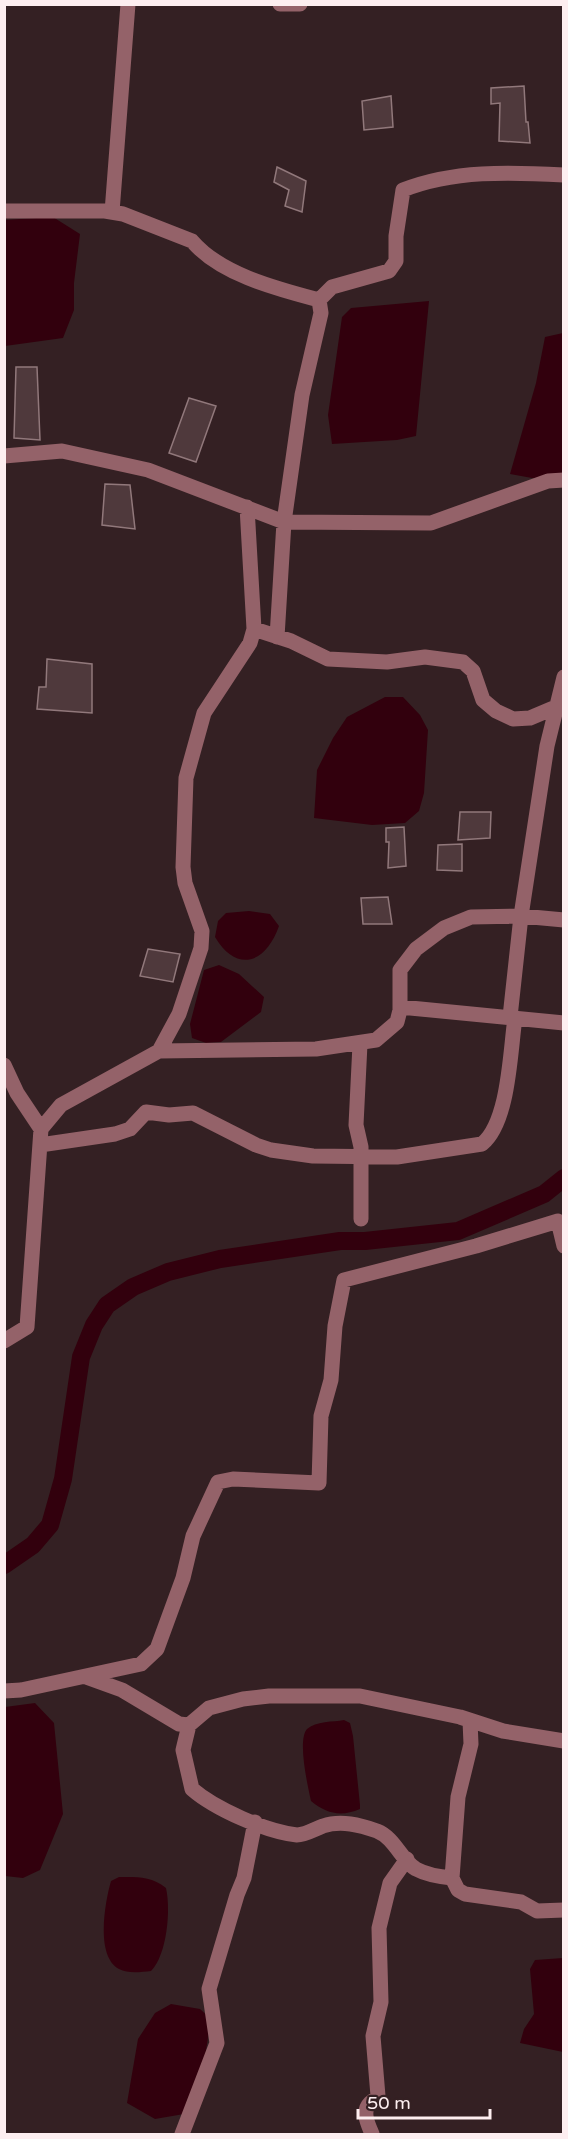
<svg xmlns="http://www.w3.org/2000/svg" width="568" height="2139" font-family="'Varela Round',sans-serif">
  <style>
    .water { fill: #32000d }
    .lines { fill: none; stroke-linecap: round; stroke-linejoin: round }
    .canal { stroke: #32000d; stroke-width: 18 }
    .building { fill: #4f393c; stroke: #91787b; stroke-width: 1.5 }
    .minor { stroke: #946269; stroke-width: 15 }
  </style>
  <rect width="100%" height="100%" fill="#342023"/>
  <path class="water" d="M53,217L80,234L74,283V310L63,338L5,346L4,220Z
    M429,301L416,436L397,440L332,444L328,415L342,317L351,308Z
    M563,333V477L532,478L510,474L536,383L545,337Z
    M385,697H403L420,715L428,730L424,793L419,811L405,823L372,825L314,818L317,770L333,738L347,717Z
    M249,911L270,914L279,926C266,963 237,974 215,937L218,921L226,913Z
    M219,965L239,974L264,997L261,1012L221,1042L206,1043L192,1038L190,1024L204,970Z
    M35,1703L54,1723L63,1814L40,1870L23,1878L5,1876V1707Z
    M344,1720L350,1723L353,1736L360,1805V1809C341,1817 327,1814 311,1801C308,1787 297,1740 307,1729C316,1721 333,1722 344,1720Z
    M119,1877C138,1877 151,1876 166,1888C171,1910 167,1955 151,1971C141,1972 128,1974 119,1969C95,1956 105,1902 111,1881Z
    M563,1958V2052L520,2043L524,2029L534,2014L530,1969L535,1960Z
    M171,2004L200,2009L211,2019L201,2082L184,2114L155,2119L127,2103L138,2039L155,2013Z"/>
  <g class="lines">
    <path class="canal" d="M4,1565L33,1545L50,1525L63,1479L81,1357L94,1325L107,1305L133,1287L168,1272L220,1259L340,1241H365L458,1231L544,1194L564,1178"/>
  </g>
  <path class="building" d="M524,86L526,122H528L530,143L499,141L500,103L491,104V88Z
    M391,96L393,127L364,130L362,101Z
    M277,167L306,181L302,212L285,206L289,190L274,182Z
    M16,367H37L40,440L14,438Z
    M189,398L216,406L196,462L169,453Z
    M105,484L130,485L135,529L102,525Z
    M47,659L92,664V713L37,709L39,687H46Z
    M460,812H491L490,838L458,840Z
    M404,827L406,866L388,868L389,842H386V828Z
    M462,844V871L437,870L438,845Z
    M388,897L392,924H363L361,898Z
    M148,949L180,954L173,982L140,976Z"/>
  <g class="lines">
    <path class="minor" d="M280,4H300
      M4,211H105L123,214L192,241C221,275 278,289 319,300L321,313L302,395L284,522L277,637
      M112,212L128,4
      M319,300L332,287L389,271L396,261V236L403,190C453,170 510,172 564,175
      M4,456L62,451L148,470L284,522L431,523L548,481L564,480
      M254,629L291,641L328,659L387,662L425,657L463,662L473,671L483,700L496,711L513,719L530,718L556,707
      M400,1007L564,1023
      M510,1017L521,916L564,920
      M360,1044L356,1125L361,1147V1219
      M159,1051L179,1014L201,948L202,931L185,883L183,867L186,778L204,713L250,643L254,629L247,507
      M4,1065L17,1093L41,1129
      M40,1145L115,1134L130,1129L146,1112L169,1115L193,1113L256,1145L271,1150L313,1156L397,1157L482,1144C509,1122 510,1052 515,1018
      M4,1341L27,1327L41,1129L61,1105L159,1051L316,1049L376,1040L397,1022L400,1010V970L416,949L444,928L471,917L521,916L547,746L564,677
      M86,1677L122,1690L179,1724L189,1725L209,1708L243,1699L269,1696H360L460,1717L503,1731L564,1741
      M4,1691L21,1690L141,1664L157,1649L183,1578L193,1536L218,1482L233,1479L319,1483L321,1416L331,1380L335,1326L344,1280L476,1246L558,1221L564,1246
      M189,1725L183,1750L192,1789C215,1809 267,1832 297,1835C305,1835 315,1829 323,1826C341,1820 360,1825 377,1831C395,1838 401,1860 416,1869C427,1875 441,1877 452,1878L458,1797L471,1744L470,1721
      M452,1878L458,1890L465,1894L521,1902L537,1911L564,1910
      M182,2134L217,2043L209,1989L237,1895L244,1878L255,1822
      M372,2134C369,2126 361,2112 370,2103C372,2101 376,2099 378,2096L373,2036L381,2002L379,1928L390,1883L407,1859"/>
  </g>
  <rect width="568" height="2139" fill="none" stroke="#fdeef0" stroke-width="12"/>
  <path d="M358 2109v9h132v-9" fill="none" stroke="#fdeef0" stroke-width="3"/>
  <text x="367" y="2109" font-size="18" fill="#fdeef0" stroke="#342023" stroke-width="4.5" paint-order="stroke">50 m</text>
</svg>
